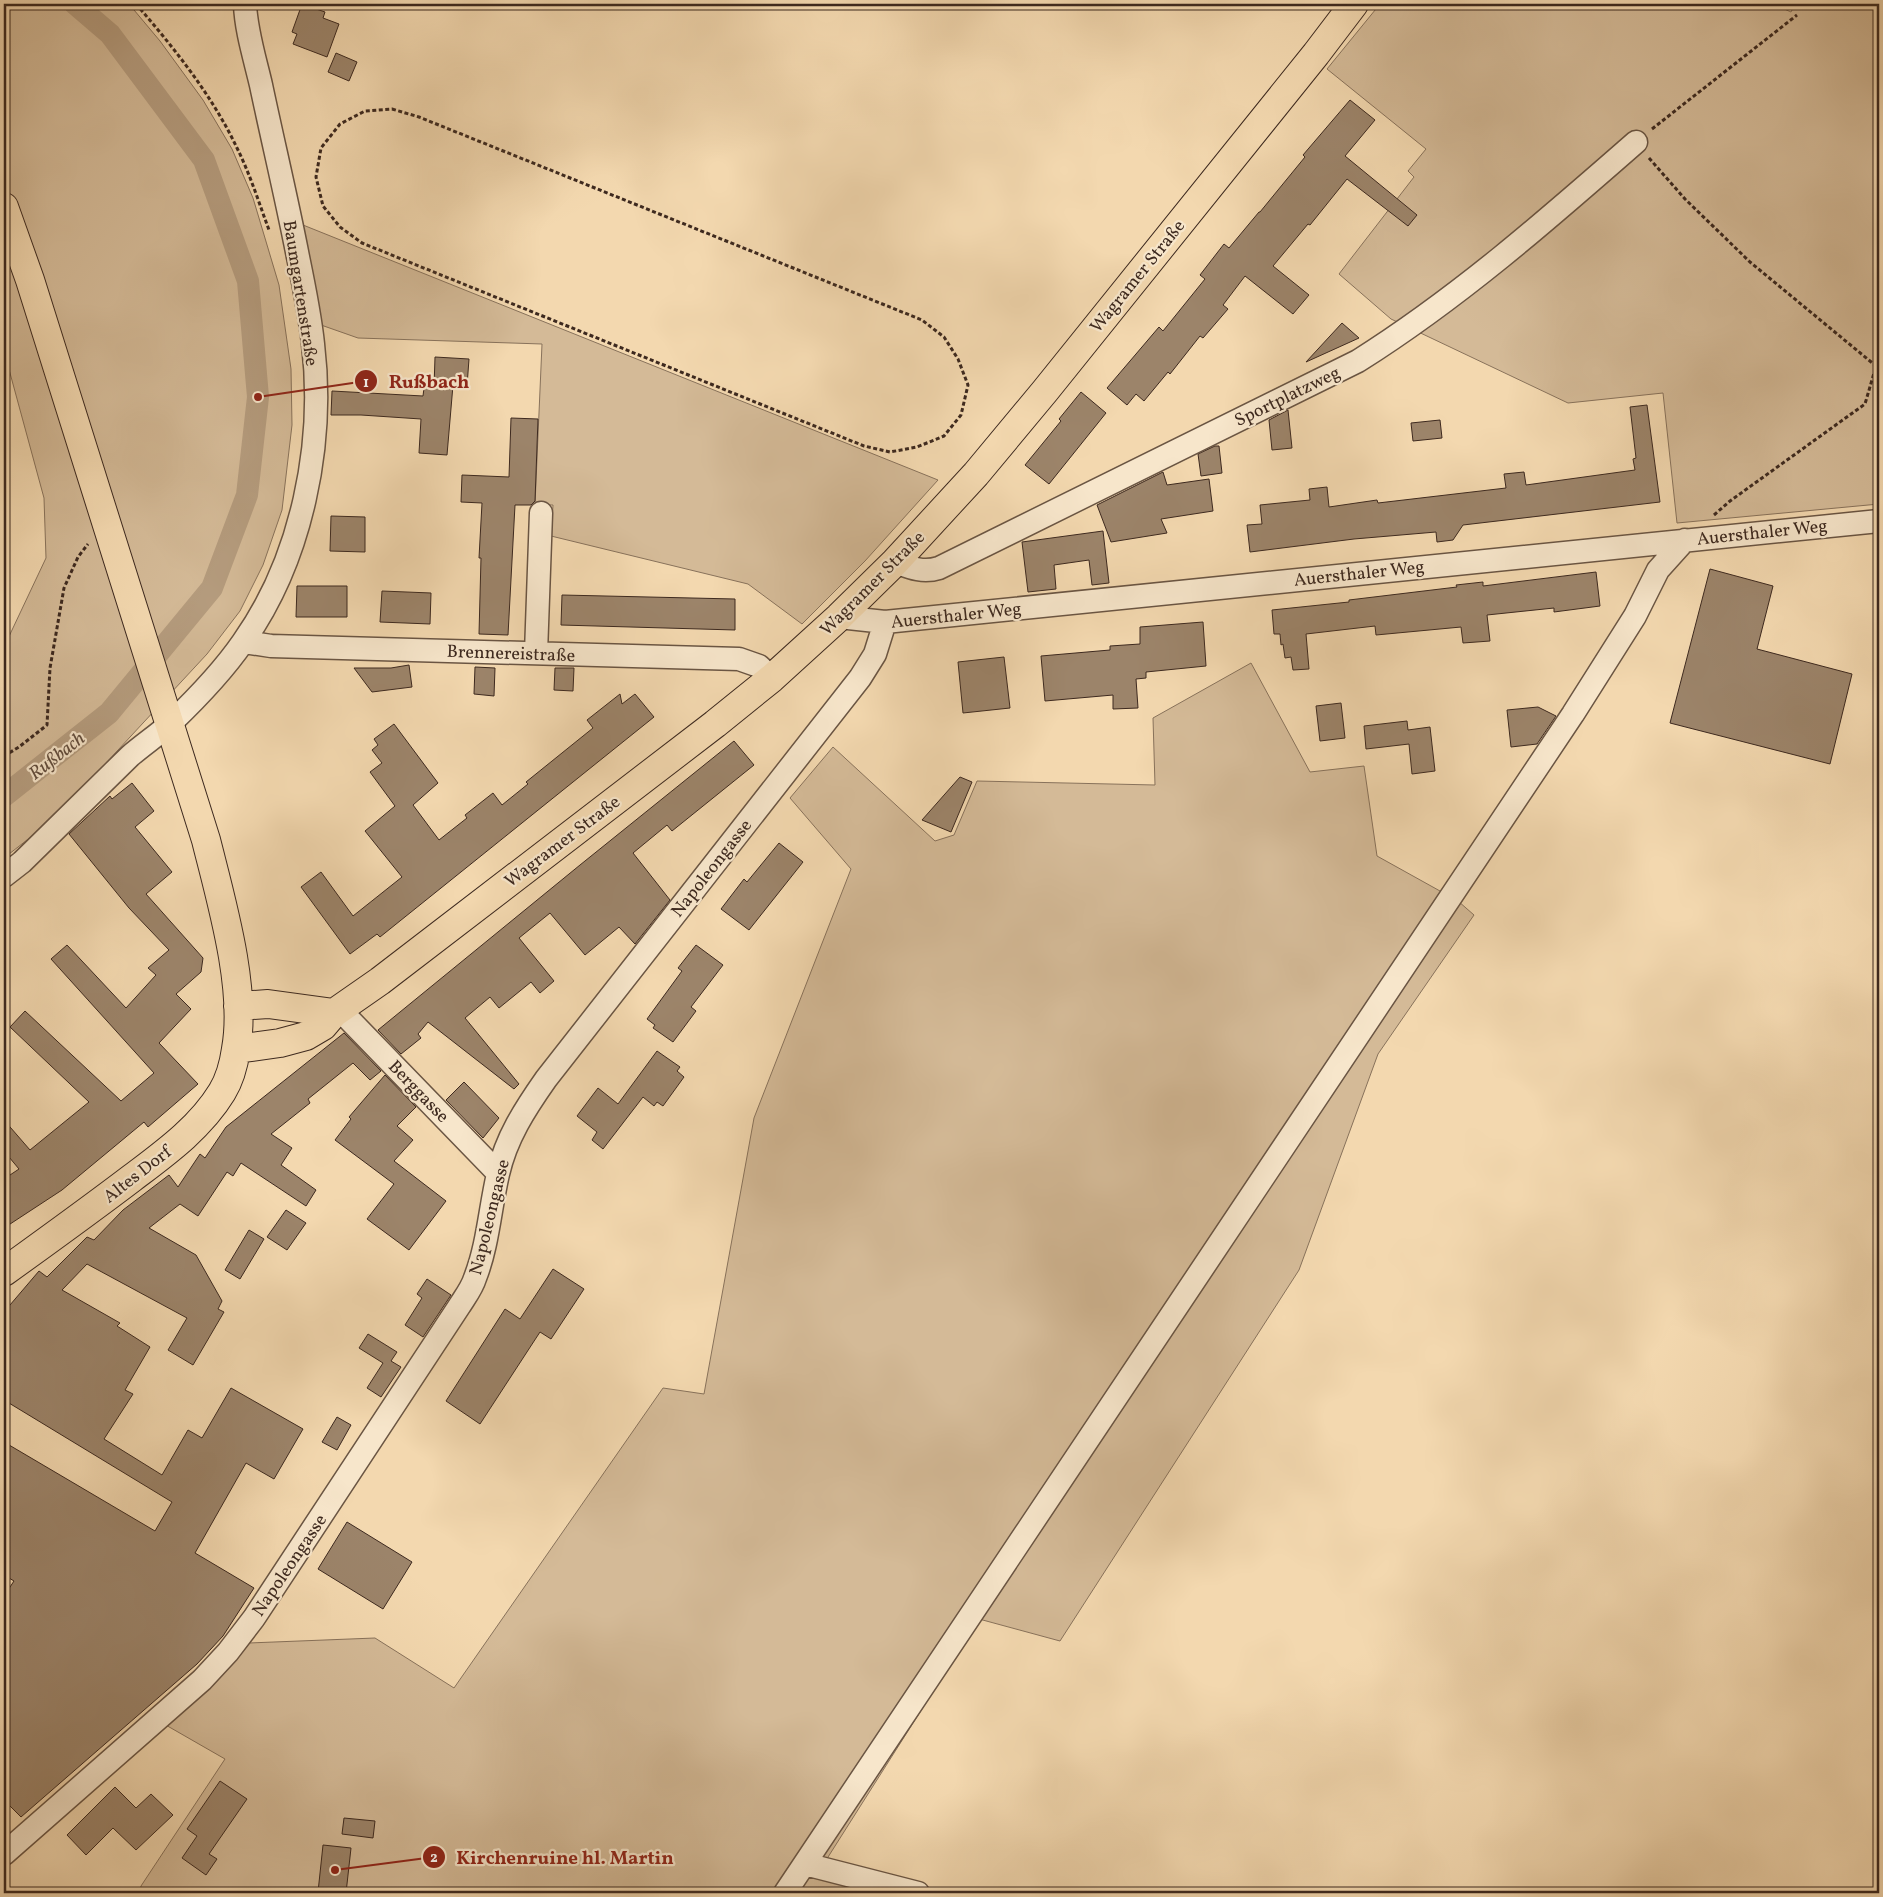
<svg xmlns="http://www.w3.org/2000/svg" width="1883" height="1897" font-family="Vollkorn,serif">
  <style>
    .green { fill: #d4ba97; stroke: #88725b }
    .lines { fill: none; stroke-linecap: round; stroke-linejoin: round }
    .canal { stroke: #b59c7e; stroke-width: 22 }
    .building { fill: #9c846a; stroke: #3d291f }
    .minor-casing { stroke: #6a5543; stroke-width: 25 }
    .major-casing { stroke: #3d291f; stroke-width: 30 }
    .path { stroke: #3d291f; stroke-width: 3; stroke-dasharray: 4 2.5; stroke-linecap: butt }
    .minor { stroke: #f7e6cb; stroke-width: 22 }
    .major { stroke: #f3d8af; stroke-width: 28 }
    .labels { text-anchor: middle; stroke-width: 4.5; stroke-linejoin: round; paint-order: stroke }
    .street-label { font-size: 18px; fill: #3d291f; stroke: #f7e6cb }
    .water-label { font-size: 19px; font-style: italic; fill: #614c3c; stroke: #f7e6cb }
    .leader { fill: none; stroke: #8f2418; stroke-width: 2 }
    .callout-dot { fill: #8f2418; stroke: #f7e6cb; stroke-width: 2 }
    .mark-label { font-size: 15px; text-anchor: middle; font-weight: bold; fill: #fff }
    .callout-label { font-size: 19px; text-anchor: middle; font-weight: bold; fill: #8f2418; stroke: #f7e6cb; stroke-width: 4.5; stroke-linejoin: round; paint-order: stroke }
  </style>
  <rect width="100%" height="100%" fill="#f3d8af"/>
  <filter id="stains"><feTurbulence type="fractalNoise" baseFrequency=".004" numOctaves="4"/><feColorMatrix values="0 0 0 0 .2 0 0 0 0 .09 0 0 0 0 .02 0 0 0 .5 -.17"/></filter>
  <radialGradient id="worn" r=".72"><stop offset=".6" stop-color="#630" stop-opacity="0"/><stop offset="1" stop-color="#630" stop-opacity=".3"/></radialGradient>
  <path class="green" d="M4,4H129L160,41L203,100L232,149L253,198L279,285L291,369L292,425L282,510L263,565L240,611L207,654L55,818L4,858V647L46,558L44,498L4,351Z
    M1380,4H1773L1791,12L1795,4H1879V504L1677,523L1663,393L1568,403L1391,319L1339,274L1414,177L1408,171L1426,149L1327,69Z
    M303,225L938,480L865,561L802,624L748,584L551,536L553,505H535L542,344L358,338L321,325Z
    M1251,663L1310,772L1364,766L1377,856L1458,901L1474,915L1378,1054L1299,1270L1060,1641L979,1619L816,1876L881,1893H140L141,1886L225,1759L164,1724L207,1687L249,1643L375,1638L454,1688L663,1388L704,1394L754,1118L851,869L790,798L833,747L935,841L954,835L977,781L1155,785L1153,718Z"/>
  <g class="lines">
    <path class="canal" d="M4,796L109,713L212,588L247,495L258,397L248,281L204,160L110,34L75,4"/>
  </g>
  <path class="building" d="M302,4L325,12L323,18L339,24L327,57L293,44L297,34L292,32Z
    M336,53L357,62L349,81L328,72Z
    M1350,100L1375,120L1345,156L1417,215L1408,226L1347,179L1310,225L1308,224L1273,266L1309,295L1293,314L1245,276L1223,305L1228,309L1203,338L1200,336L1170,374L1168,372L1144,401L1136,394L1127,405L1107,388L1159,327L1163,331L1205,279L1200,275L1224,244L1229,248L1259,212H1260L1305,157L1303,155Z
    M1342,323L1359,338L1306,362Z
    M435,357L469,359L467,386L453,385L447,455L419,453L421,419L361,415H331L332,391L423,396L424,388H434Z
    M1081,392L1106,413L1049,484L1025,465L1061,421L1059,419Z
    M1647,405L1660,502L1463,525L1453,540L1437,542L1436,532L1354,539L1250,552L1247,525L1262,524L1260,505L1310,500L1309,489L1327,487L1329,507L1377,500L1378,503L1506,488L1504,474L1524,472L1526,485L1635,470L1633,459L1636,458L1630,407Z
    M1288,410L1292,448L1272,450L1269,420Z
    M511,418L538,419L535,501L531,505H515L508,635L479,634L481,558H479L482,503L461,502L462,475L509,477Z
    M1440,420L1442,438L1413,441L1411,423Z
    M1215,446H1219L1222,473L1201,476L1198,454Z
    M1163,472L1167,485L1209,479L1213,511L1161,519L1167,533L1111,542L1097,505Z
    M331,516L365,517V552L330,551Z
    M1103,531L1109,583L1092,585L1089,560L1054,565L1056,589L1028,592L1022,542Z
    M1710,569L1773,586L1757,649L1852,674L1830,764L1670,723Z
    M1596,572L1600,606L1554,612V608L1487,615L1490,641L1463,643L1461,627L1376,635L1375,626L1306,634L1309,669L1293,670L1291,657L1285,658L1283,644L1281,645L1280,634H1274L1272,610L1349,602V600L1457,587L1456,585L1483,582V586Z
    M297,586H347V617H296Z
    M382,591L431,593L430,624L380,622Z
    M562,595L735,599V630L561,625Z
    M1203,622L1206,666L1146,672V678L1136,679L1138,708L1113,709V695L1045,701L1041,656L1110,650V646L1140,644V627Z
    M1004,657L1010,708L963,713L958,662Z
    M409,665L412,687L372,692L354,668H391Z
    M475,667L495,668L494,696L474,694Z
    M555,668H574L573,691L554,690Z
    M620,694L622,704L635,694L654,717L380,937L377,934L350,954L301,887L321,872L353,916L402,877L365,831L395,806L370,772L382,763L372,750L378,745L374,739L394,724L438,783L413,805L439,840L467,818L465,815L493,793L502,805L528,784L526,782L593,728L587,720Z
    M1341,703L1345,738L1320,741L1316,706Z
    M1538,707L1556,716L1537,744L1511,747L1507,710Z
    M1407,721L1408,730L1430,727L1435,771L1412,774L1409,744L1366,749L1364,726Z
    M734,741L754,765L672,831L667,825L633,853L670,900L635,944L619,927L585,955L550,913L519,938L554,981L540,993L531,982L499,1008L490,997L465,1018L519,1084L514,1089L428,1022L418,1034L421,1038L401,1054L378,1030L580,865Z
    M960,777L972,782L951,832L922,820Z
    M132,783L154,811L135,827L172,872L146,894L203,958L201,972L176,994L191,1009L159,1043L198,1084L148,1127L144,1122L62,1190L4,1228V1179L19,1169L4,1151V1120L30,1150L89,1102L10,1027L25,1011L121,1101L154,1073L51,959L67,945L126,1008L156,975L148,968L169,950L129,908L69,834L110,796L112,799Z
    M779,843L803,862L749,930L721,909L744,879L747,882Z
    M696,945L723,965L691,1007L696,1011L673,1042L653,1028L655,1025L647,1019L682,971L678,968Z
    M344,1033L381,1071L370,1080L353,1063L308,1099L310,1103L271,1134L292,1148L281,1165L316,1190L306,1206L241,1163L233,1176L227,1172L198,1216L180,1204L149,1228L196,1255L222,1301L218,1309L224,1312L193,1365L168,1350L187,1318L87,1264L62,1290L120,1323L117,1326L150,1347L125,1390L133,1394L104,1439L162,1475L188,1430L202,1438L231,1388L303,1429L274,1479L246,1463L195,1553L254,1588L223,1636L197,1664L21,1817L4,1800V1596L14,1581L4,1575V1442L155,1531L172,1502L4,1400V1312L39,1271L47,1277L87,1237L94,1240L123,1210L169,1175L178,1187L200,1154L205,1158L226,1127Z
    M657,1051L680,1067L677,1071L684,1077L663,1106L657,1102L654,1106L643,1097L603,1149L592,1140L597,1132L577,1116L598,1088L618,1104Z
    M385,1075L416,1107L397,1126L413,1140L394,1161L446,1201L409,1250L367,1219L394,1184L335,1140L351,1119L349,1117Z
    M464,1082L499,1118L483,1138L446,1100Z
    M286,1210L306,1223L287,1250L267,1237Z
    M249,1230L264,1239L240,1279L225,1270Z
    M553,1269L584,1289L551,1339L540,1332L480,1424L446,1401L505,1309L520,1319Z
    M427,1279L451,1295L423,1337L405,1325L422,1298L417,1294Z
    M368,1334L397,1352L391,1361L401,1367L381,1397L367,1388L383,1363L359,1348Z
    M337,1417L351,1425L337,1450L322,1442Z
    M347,1522L412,1562L383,1609L318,1569Z
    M220,1781L247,1799L209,1854L217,1859L206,1875L182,1858L197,1836L187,1829Z
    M115,1787L136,1808L151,1794L173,1815L136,1850L113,1828L86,1855L67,1835Z
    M344,1818L375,1821L373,1838L342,1834Z
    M323,1845L351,1848L346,1893H321L318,1892Z"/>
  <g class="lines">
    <defs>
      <path id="minor" d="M895,562C911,568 923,573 939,568L1358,361C1458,298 1547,220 1636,142
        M839,617L885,622L1879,521
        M244,642L271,646L739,659L759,666L772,678
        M536,653L541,513
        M4,876L22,862C58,827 94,791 130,756C144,744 159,734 172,722C197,698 223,671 243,642C302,559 325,444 313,344C310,315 304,286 298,257C287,200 273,142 261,85C255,59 246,31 245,4
        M340,1010L498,1173
        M4,1854L202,1680L228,1652L254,1618L460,1305C465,1297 472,1288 475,1278C488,1245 490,1208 498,1174C506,1138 525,1109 546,1079L860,678L875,654L885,622
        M805,1864L918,1893
        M785,1893L1573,714L1635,616L1658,570L1685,540"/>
      <path id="major" d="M4,207L30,280L206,840C221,900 247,988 236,1049C234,1063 230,1079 222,1092C200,1128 165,1153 132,1178C90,1210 47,1241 4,1272
        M238,1006L268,1004L334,1013
        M236,1049L280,1043L306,1036L323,1026L334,1013L380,981L715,724L772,678L839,617L895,562L976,474L1045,391L1316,54L1354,4"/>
    </defs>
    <use href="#minor" class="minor-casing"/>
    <use href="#major" class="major-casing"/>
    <path class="path" d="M136,4C174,48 212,95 237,148C250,174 259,203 269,230
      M392,109L419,117L922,320L944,337L958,359L968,385L961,415L944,436L917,447L890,452L864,446L362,243L340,227L323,206L316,177L321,148L340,124L365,111Z
      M1652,129L1797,15
      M1649,158L1685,199L1750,262L1876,366L1879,364
      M1714,515L1730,501L1865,404L1876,366
      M4,756L19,747L47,725L50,668L64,588L78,557L88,544"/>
    <use href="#minor" class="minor"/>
    <use href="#major" class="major"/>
  </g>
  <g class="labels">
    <g class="street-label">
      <text transform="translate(1137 276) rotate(-51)" y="6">Wagramer Straße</text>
      <text transform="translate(301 293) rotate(81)" y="6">Baumgartenstraße</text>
      <text transform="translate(1287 396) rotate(-26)" y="6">Sportplatzweg</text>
      <text transform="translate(1762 532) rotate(-6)" y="6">Auersthaler Weg</text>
      <text transform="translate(1359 573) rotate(-6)" y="6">Auersthaler Weg</text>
      <text transform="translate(872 583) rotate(-45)" y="6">Wagramer Straße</text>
      <text transform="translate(956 615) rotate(-6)" y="6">Auersthaler Weg</text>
      <text transform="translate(511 653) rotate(2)" y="6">Brennereistraße</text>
      <text transform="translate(562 841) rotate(-37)" y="6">Wagramer Straße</text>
      <text transform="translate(711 868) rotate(-52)" y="6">Napoleongasse</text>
      <text transform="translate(419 1091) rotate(46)" y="6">Berggasse</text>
      <text transform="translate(137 1174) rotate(-38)" y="6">Altes Dorf</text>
      <text transform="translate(489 1217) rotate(-76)" y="6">Napoleongasse</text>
      <text transform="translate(289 1565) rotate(-56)" y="6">Napoleongasse</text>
    </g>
    <g class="water-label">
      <text transform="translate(56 755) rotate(-38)" y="7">Rußbach</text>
    </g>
  </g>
  <path class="leader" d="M258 397L366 381M335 1870L434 1857"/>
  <g class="callout-dot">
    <circle cx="258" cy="397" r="5"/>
    <circle cx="335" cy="1870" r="5"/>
    <circle cx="366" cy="381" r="12"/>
    <circle cx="434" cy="1857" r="12"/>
  </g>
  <g class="mark-label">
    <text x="366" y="387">1</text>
    <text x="434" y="1862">2</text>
  </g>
  <g class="callout-label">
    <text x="429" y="388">Rußbach</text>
    <text x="565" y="1864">Kirchenruine hl. Martin</text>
  </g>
  <rect width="1883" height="1897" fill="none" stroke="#f3d8af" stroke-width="20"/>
  <rect x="5" y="5" width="1873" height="1887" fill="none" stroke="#3d291f" stroke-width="2.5"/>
  <rect x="10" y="10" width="1863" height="1877" fill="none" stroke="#3d291f"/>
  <rect width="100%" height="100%" filter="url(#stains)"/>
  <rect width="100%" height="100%" fill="url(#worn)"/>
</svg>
